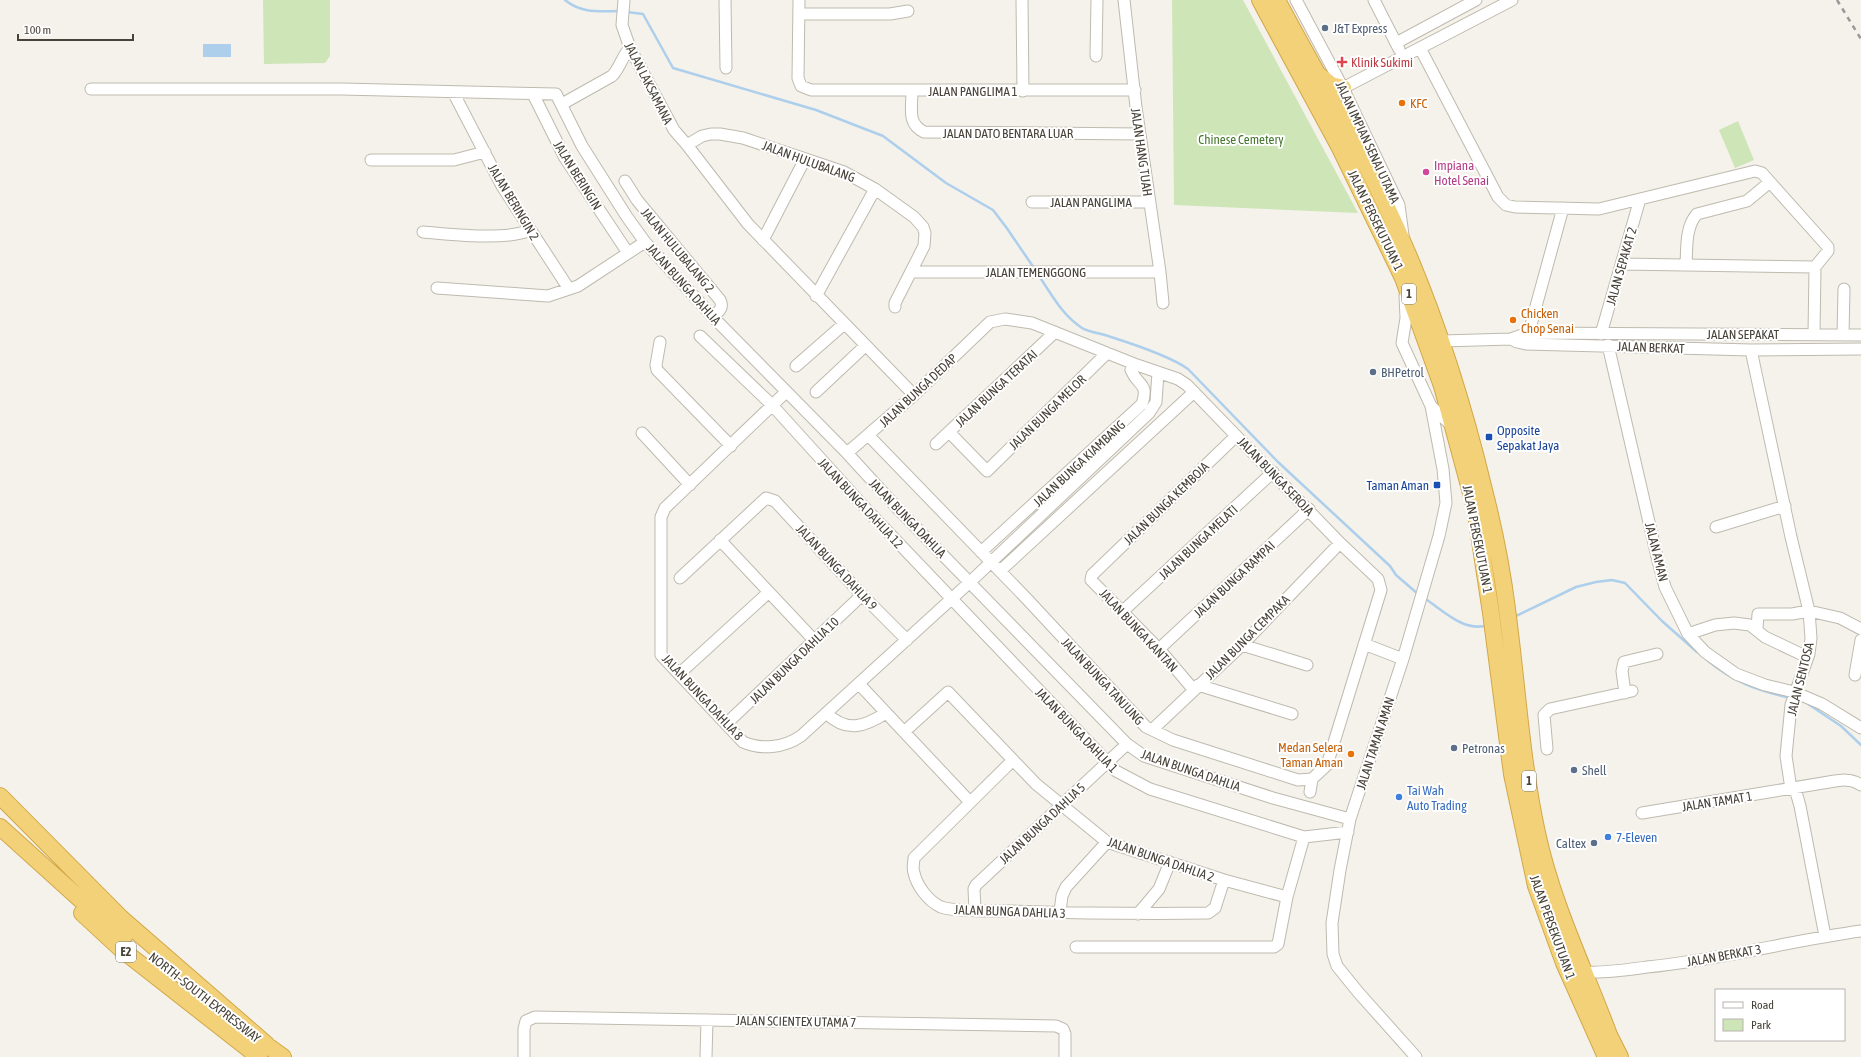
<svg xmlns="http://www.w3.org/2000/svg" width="1861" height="1057" font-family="'Asap Condensed',sans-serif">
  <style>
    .green { fill: #cee5b8 }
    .water { fill: #adcfec }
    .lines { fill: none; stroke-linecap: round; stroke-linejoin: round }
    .stream { stroke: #adcfec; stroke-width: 2.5 }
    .minor-casing { stroke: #bfbaae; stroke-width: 13 }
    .highway-casing { stroke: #d2a747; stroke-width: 18 }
    .minor { stroke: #fff; stroke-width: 11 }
    .highway { stroke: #f3d178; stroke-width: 16 }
    .rail { stroke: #999; stroke-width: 2.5; stroke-dasharray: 5 5; stroke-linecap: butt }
    .service-dot { fill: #5c6f8a; stroke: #fff; stroke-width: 1.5 }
    .health-dot { fill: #e0444e; stroke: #fff; stroke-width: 1.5 }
    .food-dot { fill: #e8710a; stroke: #fff; stroke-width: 1.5 }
    .hotel-dot { fill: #d1479c; stroke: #fff; stroke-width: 1.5 }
    .transit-dot { fill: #1a4fb4; stroke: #fff; stroke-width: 1.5 }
    .shop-dot { fill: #3f7fe0; stroke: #fff; stroke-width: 1.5 }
    .labels { text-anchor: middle; stroke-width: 4; stroke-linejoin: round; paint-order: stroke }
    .shield { fill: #fff; stroke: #7f7b74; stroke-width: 1 }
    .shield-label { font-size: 12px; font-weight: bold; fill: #484339 }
    .service-label { font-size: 13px; fill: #4e5e75; stroke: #fff; text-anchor: start }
    .health-label { font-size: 13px; fill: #be3a42; stroke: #fff; text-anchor: start }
    .street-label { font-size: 13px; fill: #484339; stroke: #fff }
    .food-label { font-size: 13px; fill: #c56008; stroke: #fff; text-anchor: start }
    .park-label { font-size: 13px; fill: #477730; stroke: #fff }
    .hotel-label { font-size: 13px; fill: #b23c85; stroke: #fff; text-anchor: start }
    .transit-label { font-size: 13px; fill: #164399; stroke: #fff; text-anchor: start }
    .shop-label { font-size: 13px; fill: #366cbe; stroke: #fff; text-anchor: start }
  </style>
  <rect width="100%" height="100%" fill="#f4f2eb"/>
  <path class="green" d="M263,0H330V56L325,63L264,64Z
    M1172,0H1243L1358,213L1174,205Z
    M1738,121L1754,160L1735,168L1719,130Z"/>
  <path class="water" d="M203,44H231V57H203Z"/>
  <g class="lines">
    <path class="stream" d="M565,0C582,14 600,11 620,11
      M627,12L643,14L673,68L816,110L883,136L946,183L993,210L1006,227L1034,268
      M1039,276C1052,295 1062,315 1082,328C1090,333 1102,333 1111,337C1133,344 1170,356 1188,369L1278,462L1390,566L1396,575L1418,594
      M1424,598C1443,610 1464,633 1488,625
      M1514,617L1576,587L1596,582L1612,580L1625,583L1662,621L1697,652
      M1706,659C1733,682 1756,690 1790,698
      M1808,704L1841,726L1861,745"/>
    <defs>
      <path id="minor" d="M624,0L622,25L630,48L674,130L687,145L748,224L914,395
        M725,0L726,68
        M799,0L798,78L801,86L811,90H1135
        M1022,0L1023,91
        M1124,0L1136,107L1160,272L1163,303
        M1296,0L1343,88L1399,205L1403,235
        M1374,0L1399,49
        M799,14H890L908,11
        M1396,43L1476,0
        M1420,48L1498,197L1506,205L1515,207L1599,209L1755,171L1762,173L1828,247V251L1815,267L1814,334
        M1096,56L1097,0
        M1343,88L1512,0
        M91,89H342L556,94L582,146L627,217L645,242L713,317L847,453L900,511L1127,744L1144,756L1273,798L1350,819
        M912,91C912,108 907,124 924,132L1139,134
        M453,92L502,186L569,289
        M533,94L565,158L628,253
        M562,104L612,76C620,68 622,56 630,48
        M687,145L702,136L711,134H720L743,138L844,172L875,189L914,217L923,227L925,233L924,246L895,303V307
        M371,160H454L485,152
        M625,181L637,200L720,300C724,308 719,311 713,317
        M1032,202H1149
        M423,232C451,234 506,241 530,230
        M763,240L805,159
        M1622,264L1815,267
        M1686,265C1687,249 1685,227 1697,214L1747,201L1770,182
        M911,272H1160
        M437,288L548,296L578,286L645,242
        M816,296L875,189
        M1405,296L1406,318L1402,343L1431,406L1452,426
        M1601,334L1640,199
        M1843,335L1844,289
        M700,336L772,405L868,511L1116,771L1150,789L1304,837L1348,832
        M1511,339L1528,333L1861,335
        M1527,339L1563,208
        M1442,341L1511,339L1517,342L1526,344L1751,350L1861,349
        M660,342L656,365L657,370L731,446
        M1608,345L1658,561L1665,587L1688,634L1705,652L1736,674L1765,685L1794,692L1822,704L1861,728
        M1751,350L1791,537L1809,611L1811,638L1809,654L1791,705L1786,756L1791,789L1796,792L1800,806L1825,936
        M796,366L844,324
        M786,392L665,508L661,517V655L743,742C761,750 784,748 801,736L970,582L1149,413L1156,402L1158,372
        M816,392L865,346
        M949,432L987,471L1107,353
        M642,433L690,485
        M936,444L1055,332
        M847,453L914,395L990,322L1005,319L1032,323L1137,365L1178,379L1187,385L1340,543L1378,579L1381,590L1327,765L1312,779L1298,780L1173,740L1146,727L1026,598L869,436
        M1716,527L1785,506
        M720,540L814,640
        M981,552L1142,404C1149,382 1138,387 1131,370L1137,365
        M1000,571L1194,392
        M680,578L766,498L775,501L862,595L907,640
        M1123,611L1273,472
        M1757,629L1758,614H1792L1809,611L1840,618L1861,629
        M1688,634L1715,625L1734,623L1750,625L1765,637L1807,657
        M1364,644L1403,659
        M1242,645L1307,665
        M1159,649L1309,509
        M679,674L769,592
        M1855,675L1861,640
        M859,684L970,802
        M1198,685L1292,714
        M1193,689L1159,649L1091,580L1092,575L1236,436
        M1625,693L1622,671L1624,662L1657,654
        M826,713C847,733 864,727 886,713
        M726,724L862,595
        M1152,730L1242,645L1340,543
        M904,732L948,692L1036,784L1107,842L1224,880L1287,897
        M1547,749L1544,715L1550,709L1632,691
        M1013,760L914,858C914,862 912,868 914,873C917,886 928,901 941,907C954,912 995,911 1011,911C1076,913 1142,914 1208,913L1215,908L1224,880
        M1310,792L1312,779
        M1642,813L1829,782C1841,780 1851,778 1861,785
        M975,910L974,889L976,885L1127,744
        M1060,912L1062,896L1066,887L1107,842
        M1138,914L1159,889L1170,862
        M1076,947H1274L1278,944L1287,897L1304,837
        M1586,972C1606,973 1626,970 1647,967C1719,960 1789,941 1861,931
        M524,1057V1029L526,1021L535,1017L1056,1026L1063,1029L1065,1034V1057
        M706,1057L707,1020
        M1416,1057L1358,992L1337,966L1333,954L1332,923L1340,870L1350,819L1403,659L1439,536L1446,503L1443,469L1431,406"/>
      <path id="highway" d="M1260,0L1340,148L1403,278L1442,386L1475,508L1491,613L1512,774L1536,886L1564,963L1606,1057
        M1277,0C1312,66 1351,131 1383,199C1428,292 1460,390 1484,490C1494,529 1502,569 1507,609C1517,683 1521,759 1537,833C1552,903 1584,968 1609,1035L1620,1057
        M1320,76L1331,85L1343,88
        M0,796L121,918L267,1045
        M0,827L80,899L125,935
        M82,913L121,949L259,1057
        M258,1039L283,1057"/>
    </defs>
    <use href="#minor" class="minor-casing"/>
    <use href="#highway" class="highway-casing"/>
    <use href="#minor" class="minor"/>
    <use href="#highway" class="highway"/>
    <path class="rail" d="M1837,0L1861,39"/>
  </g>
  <g class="service-dot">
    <circle cx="1325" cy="28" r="4"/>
    <circle cx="1373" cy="372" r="4"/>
    <circle cx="1454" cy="748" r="4"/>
    <circle cx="1574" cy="770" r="4"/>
    <circle cx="1594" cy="843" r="4"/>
  </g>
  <path class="health-dot" d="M1340 56h4v4h4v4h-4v4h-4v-4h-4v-4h4z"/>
  <g class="food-dot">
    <circle cx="1402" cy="103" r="4"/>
    <circle cx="1513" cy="320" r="4"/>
    <circle cx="1351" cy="754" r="4"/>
  </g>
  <circle class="hotel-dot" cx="1426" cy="172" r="4"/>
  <g class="transit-dot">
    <rect x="1485" y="433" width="8" height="8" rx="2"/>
    <rect x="1433" y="481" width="8" height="8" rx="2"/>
  </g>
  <g class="shop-dot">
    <circle cx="1399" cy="797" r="4"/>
    <circle cx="1608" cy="837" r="4"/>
  </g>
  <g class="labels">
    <g class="shield">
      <rect x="1402" y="284" width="14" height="20" rx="3"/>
      <rect x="1522" y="771" width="14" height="20" rx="3"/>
      <rect x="116" y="942" width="20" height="20" rx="3"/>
    </g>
    <g class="shield-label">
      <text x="1409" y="298">1</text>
      <text x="1529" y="785">1</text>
      <text x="126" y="956">E2</text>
    </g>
    <g class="service-label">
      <text x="1333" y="33">J&amp;T Express</text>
      <text x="1381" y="377">BHPetrol</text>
      <text x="1462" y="753">Petronas</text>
      <text x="1582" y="775">Shell</text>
      <text x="1586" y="848" text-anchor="end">Caltex</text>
    </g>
    <g class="health-label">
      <text x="1351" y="67">Klinik Sukimi</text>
    </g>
    <g class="street-label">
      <text transform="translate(649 83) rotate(63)" y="5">JALAN LAKSAMANA</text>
      <text x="973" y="96">JALAN PANGLIMA 1</text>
      <text x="1008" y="138">JALAN DATO BENTARA LUAR</text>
      <text transform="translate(1368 142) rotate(65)" y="5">JALAN IMPIAN SENAI UTAMA</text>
      <text transform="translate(1142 152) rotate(82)" y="5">JALAN HANG TUAH</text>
      <text transform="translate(809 161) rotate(20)" y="5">JALAN HULUBALANG</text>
      <text transform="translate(578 175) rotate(58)" y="5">JALAN BERINGIN</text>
      <text transform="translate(514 202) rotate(59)" y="5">JALAN BERINGIN 2</text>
      <text x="1091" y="207">JALAN PANGLIMA</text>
      <text transform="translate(1376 220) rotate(64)" y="5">JALAN PERSEKUTUAN 1</text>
      <text transform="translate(678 250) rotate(50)" y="5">JALAN HULUBALANG 2</text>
      <text transform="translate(1621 266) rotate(-74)" y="5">JALAN SEPAKAT 2</text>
      <text x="1036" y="277">JALAN TEMENGGONG</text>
      <text transform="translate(684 284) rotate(48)" y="5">JALAN BUNGA DAHLIA</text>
      <text x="1743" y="339">JALAN SEPAKAT</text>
      <text transform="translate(1651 347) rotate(2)" y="5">JALAN BERKAT</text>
      <text transform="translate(996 388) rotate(-43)" y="5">JALAN BUNGA TERATAI</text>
      <text transform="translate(918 390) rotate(-43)" y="5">JALAN BUNGA DEDAP</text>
      <text transform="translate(1047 412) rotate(-44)" y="5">JALAN BUNGA MELOR</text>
      <text transform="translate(1079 463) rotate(-43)" y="5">JALAN BUNGA KIAMBANG</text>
      <text transform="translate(1276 476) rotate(46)" y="5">JALAN BUNGA SEROJA</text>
      <text transform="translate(861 503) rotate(47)" y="5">JALAN BUNGA DAHLIA 12</text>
      <text transform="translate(1166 503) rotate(-44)" y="5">JALAN BUNGA KEMBOJA</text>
      <text transform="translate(908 518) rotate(46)" y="5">JALAN BUNGA DAHLIA</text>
      <text transform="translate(1478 539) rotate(79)" y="5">JALAN PERSEKUTUAN 1</text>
      <text transform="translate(1198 542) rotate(-43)" y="5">JALAN BUNGA MELATI</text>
      <text transform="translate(1657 552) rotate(76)" y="5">JALAN AMAN</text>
      <text transform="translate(837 567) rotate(47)" y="5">JALAN BUNGA DAHLIA 9</text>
      <text transform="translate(1234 579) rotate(-43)" y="5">JALAN BUNGA RAMPAI</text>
      <text transform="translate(1139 630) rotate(47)" y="5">JALAN BUNGA KANTAN</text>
      <text transform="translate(1247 637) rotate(-45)" y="5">JALAN BUNGA CEMPAKA</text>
      <text transform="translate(794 660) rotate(-44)" y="5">JALAN BUNGA DAHLIA 10</text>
      <text transform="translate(1800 679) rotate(-76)" y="5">JALAN SENTOSA</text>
      <text transform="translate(1103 681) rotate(47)" y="5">JALAN BUNGA TANJUNG</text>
      <text transform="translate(703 697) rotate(47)" y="5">JALAN BUNGA DAHLIA 8</text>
      <text transform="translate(1077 730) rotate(46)" y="5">JALAN BUNGA DAHLIA 1</text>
      <text transform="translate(1375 743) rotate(-72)" y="5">JALAN TAMAN AMAN</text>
      <text transform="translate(1191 770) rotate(19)" y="5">JALAN BUNGA DAHLIA</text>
      <text transform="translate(1717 801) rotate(-9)" y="5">JALAN TAMAT 1</text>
      <text transform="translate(1042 823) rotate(-43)" y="5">JALAN BUNGA DAHLIA 5</text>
      <text transform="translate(1161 859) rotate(19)" y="5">JALAN BUNGA DAHLIA 2</text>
      <text transform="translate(1010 911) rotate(2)" y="5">JALAN BUNGA DAHLIA 3</text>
      <text transform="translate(1553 927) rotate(70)" y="5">JALAN PERSEKUTUAN 1</text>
      <text transform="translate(1724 955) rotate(-10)" y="5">JALAN BERKAT 3</text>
      <text transform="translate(205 997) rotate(38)" y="5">NORTH–SOUTH EXPRESSWAY</text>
      <text transform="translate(796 1021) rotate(1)" y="5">JALAN SCIENTEX UTAMA 7</text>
    </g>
    <g class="food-label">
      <text x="1410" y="108">KFC</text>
      <text x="1521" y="318">Chicken<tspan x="1521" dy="15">Chop Senai</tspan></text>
      <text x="1343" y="752" text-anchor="end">Medan Selera<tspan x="1343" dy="15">Taman Aman</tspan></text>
    </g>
    <g class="park-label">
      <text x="1241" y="144">Chinese Cemetery</text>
    </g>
    <g class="hotel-label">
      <text x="1434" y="170">Impiana<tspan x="1434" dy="15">Hotel Senai</tspan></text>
    </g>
    <g class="transit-label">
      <text x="1497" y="435">Opposite<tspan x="1497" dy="15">Sepakat Jaya</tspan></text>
      <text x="1429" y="490" text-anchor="end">Taman Aman</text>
    </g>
    <g class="shop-label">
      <text x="1407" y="795">Tai Wah<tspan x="1407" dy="15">Auto Trading</tspan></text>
      <text x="1616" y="842">7-Eleven</text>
    </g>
  </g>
  <rect x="1715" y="989" width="130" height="52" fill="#ffffff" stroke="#b6b4b0"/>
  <rect x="1723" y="1002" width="20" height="6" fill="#ffffff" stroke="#b6b4b0"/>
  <text x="1751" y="1009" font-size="12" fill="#484339">Road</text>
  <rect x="1723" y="1019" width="20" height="12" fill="#cee5b8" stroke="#b6b4b0"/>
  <text x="1751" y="1029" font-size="12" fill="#484339">Park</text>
  <path d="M18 34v6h115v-6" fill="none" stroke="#484339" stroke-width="2"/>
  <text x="24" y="34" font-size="12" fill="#484339" stroke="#ffffff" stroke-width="3" paint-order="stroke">100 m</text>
</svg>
